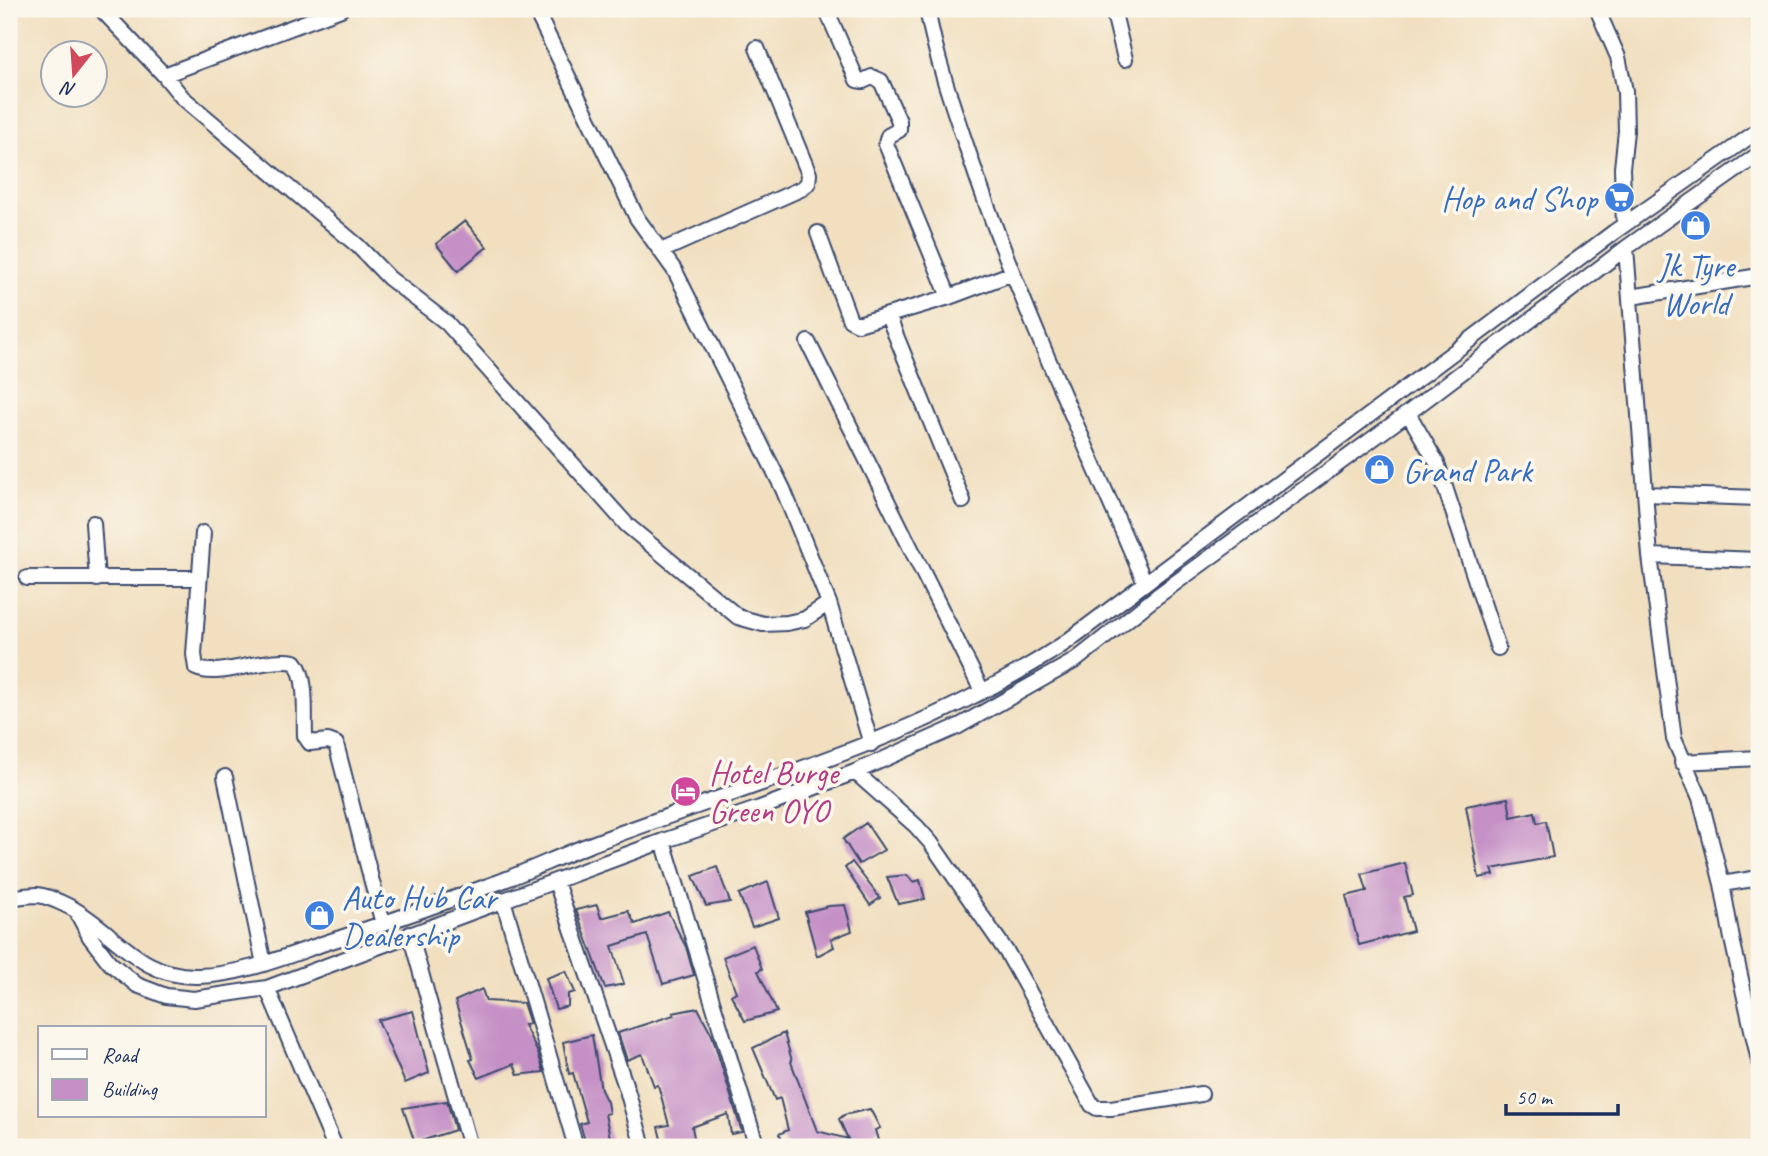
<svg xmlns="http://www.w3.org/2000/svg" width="1768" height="1156" font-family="Caveat,sans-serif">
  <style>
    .building { fill: #c590c6 }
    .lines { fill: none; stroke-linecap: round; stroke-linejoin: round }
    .minor-casing { stroke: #3b496d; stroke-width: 18 }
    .minor { stroke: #fff; stroke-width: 14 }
    .labels { text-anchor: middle; stroke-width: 7; stroke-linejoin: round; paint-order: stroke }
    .shop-label { font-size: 33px; fill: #366cbe; stroke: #fbf7ec; text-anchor: start }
    .hotel-label { font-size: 33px; fill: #b23c85; stroke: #fbf7ec; text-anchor: start }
  </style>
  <rect width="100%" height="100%" fill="#fbf7ec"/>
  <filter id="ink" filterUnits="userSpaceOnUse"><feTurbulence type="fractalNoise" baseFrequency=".0143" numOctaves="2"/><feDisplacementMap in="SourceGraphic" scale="14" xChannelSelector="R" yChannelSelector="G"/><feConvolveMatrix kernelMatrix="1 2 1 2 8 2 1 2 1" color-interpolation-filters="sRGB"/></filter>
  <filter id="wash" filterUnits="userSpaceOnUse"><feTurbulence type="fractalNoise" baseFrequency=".00686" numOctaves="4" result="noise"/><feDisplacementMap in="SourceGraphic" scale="28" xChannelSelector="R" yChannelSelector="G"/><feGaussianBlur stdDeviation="1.57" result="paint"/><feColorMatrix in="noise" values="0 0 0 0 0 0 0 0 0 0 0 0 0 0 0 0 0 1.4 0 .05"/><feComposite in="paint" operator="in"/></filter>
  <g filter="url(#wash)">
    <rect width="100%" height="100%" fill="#f1dfc0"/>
    <g id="blocks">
      <path class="building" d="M465,221L487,247L458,271L436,244Z
        M1508,798L1511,817L1535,812L1537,823L1546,821L1553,857L1492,869L1494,875L1479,878L1466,806Z
        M866,823L884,850L859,864L843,839Z
        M852,862L880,898L870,905L845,868Z
        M1405,863L1413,895L1404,897L1413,931L1359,945L1346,896L1367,891L1362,874Z
        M717,867L730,902L706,906L693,876Z
        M907,875L913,882L920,880L925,899L898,904L887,877Z
        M768,882L779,918L752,927L739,894Z
        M597,905L601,918L628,911L635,924L668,912L686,947L694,975L663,984L647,935L612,946L624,984L605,988L576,910Z
        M845,905L852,931L831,939L834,947L817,956L805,912L829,906Z
        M753,945L762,969L758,971L777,1012L745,1021L731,995L736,992L723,957Z
        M566,971L575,992L568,994V1006L556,1009L546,978Z
        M482,989L486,1001L523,1003L530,1024L524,1025L538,1053L544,1072L518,1075L514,1064L479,1078L470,1060L473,1059L455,1001Z
        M698,1008L712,1035L742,1132L731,1134L728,1114L692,1127L695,1143L678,1147H663L658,1127L669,1125L658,1085L654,1086L642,1054L627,1060L618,1033L674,1015L673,1013Z
        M413,1011L429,1073L405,1083L378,1020Z
        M784,1033L792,1061L791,1062L817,1131L848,1139L839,1119L844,1115L870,1109L880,1128L875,1130L880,1147H816L814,1141L786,1147L779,1134L788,1130L780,1098L775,1100L753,1048Z
        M592,1035L601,1090L607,1102L609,1113L605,1114L612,1147H587L580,1124L587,1122L573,1073L569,1074L563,1042Z
        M447,1101L455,1130L415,1143L403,1108Z"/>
    </g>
  </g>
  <g filter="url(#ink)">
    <use href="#blocks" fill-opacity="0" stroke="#3b496d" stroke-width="2"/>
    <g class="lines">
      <defs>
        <path id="minor" d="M101,9L164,75L182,97L358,246L389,278L447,323L627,525L738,617L763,624L787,623L805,619L829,603
          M535,9L637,218L675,271L783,489L829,603L871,744
          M826,9L857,80L863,81L872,77L881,81L899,121V130L888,136L886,144L949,297
          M927,9C936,58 952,104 968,151C1017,298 1084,440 1145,583
          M1113,9L1125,59
          M1597,9L1618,57L1625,91L1626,131L1622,168L1624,225
          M164,75L341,9
          M818,233L850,320L858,324L949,297L1013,273
          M1626,248L1650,556L1674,739L1700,798L1722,884L1732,939L1759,1061
          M661,251L803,188L808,183L809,174L757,48
          M1631,297L1759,276
          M888,316L963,501
          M808,342L982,691
          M1408,413L1437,463L1498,648
          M1646,494L1759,498
          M93,523L97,579
          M203,533L194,654L196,668C219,679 266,656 295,662C308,677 304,715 305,736L310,743L328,741L336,744L383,924
          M1650,556L1759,560
          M27,578H198
          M1682,762L1759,758
          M855,772L916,826L931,843L1008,954L1092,1105L1097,1108H1111L1201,1094
          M225,777L264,964
          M663,841L757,1147
          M556,882L627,1090L643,1147
          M1722,884L1759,878
          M9,898C18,897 28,895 37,895C48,896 60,902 70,907C116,932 140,978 198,976C241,975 284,957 325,943C384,924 442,903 499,882C528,871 556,858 584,847C747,784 918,741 1065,643L1614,232L1759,130
          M503,900L576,1147
          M78,914L90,937L110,963L137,985L166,996L194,999L267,988L663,841L760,808L855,772L959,726L1076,660L1156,597L1408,413L1626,248L1759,154
          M410,934L470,1147
          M267,988L335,1147"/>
      </defs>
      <use href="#minor" class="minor-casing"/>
      <use href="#minor" class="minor"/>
    </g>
  </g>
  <defs>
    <symbol id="supermarket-disc" viewBox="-11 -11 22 22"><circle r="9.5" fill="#3f7fe0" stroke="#fbf7ec"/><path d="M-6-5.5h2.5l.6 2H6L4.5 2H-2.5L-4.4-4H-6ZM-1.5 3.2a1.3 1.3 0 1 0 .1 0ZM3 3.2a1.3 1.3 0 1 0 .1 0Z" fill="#fff"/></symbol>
    <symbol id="shop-disc" viewBox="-11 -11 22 22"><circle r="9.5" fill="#3f7fe0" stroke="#fbf7ec"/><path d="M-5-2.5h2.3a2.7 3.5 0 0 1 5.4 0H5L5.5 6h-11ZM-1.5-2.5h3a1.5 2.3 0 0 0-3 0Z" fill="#fff"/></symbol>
    <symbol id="hotel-disc" viewBox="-11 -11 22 22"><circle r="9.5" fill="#d1479c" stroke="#fbf7ec"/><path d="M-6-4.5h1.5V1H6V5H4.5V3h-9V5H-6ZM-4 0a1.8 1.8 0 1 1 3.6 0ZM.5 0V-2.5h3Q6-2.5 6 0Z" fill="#fff"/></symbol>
  </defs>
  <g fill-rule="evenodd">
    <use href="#supermarket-disc" x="1602" y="180" width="35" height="35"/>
    <use href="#shop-disc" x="1678" y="208" width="35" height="35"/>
    <use href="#shop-disc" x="1362" y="452" width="35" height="35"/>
    <use href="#hotel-disc" x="668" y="774" width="35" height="35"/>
    <use href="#shop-disc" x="302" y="898" width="35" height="35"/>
  </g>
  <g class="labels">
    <g class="shop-label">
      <text x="1597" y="210" text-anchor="end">Hop and Shop</text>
      <text x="1696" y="277" text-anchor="middle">Jk Tyre<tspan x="1696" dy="38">World</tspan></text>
      <text x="1403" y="482">Grand Park</text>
      <text x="342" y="909">Auto Hub Car<tspan x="342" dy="38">Dealership</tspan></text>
    </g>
    <g class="hotel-label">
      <text x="709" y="784">Hotel Burge<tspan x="709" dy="38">Green OYO</tspan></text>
    </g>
  </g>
  <rect width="1768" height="1156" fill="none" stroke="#fbf7ec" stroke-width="35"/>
  <rect x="38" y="1026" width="228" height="91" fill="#fbf7ec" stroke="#a1a7b3" stroke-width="2"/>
  <rect x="52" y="1049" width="35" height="10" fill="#ffffff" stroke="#a1a7b3" stroke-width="2"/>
  <text x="102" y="1062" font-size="21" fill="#1b2f5e">Road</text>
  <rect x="52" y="1079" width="35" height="21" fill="#c590c6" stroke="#a1a7b3" stroke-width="2"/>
  <text x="102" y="1096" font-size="21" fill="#1b2f5e">Building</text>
  <g transform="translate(74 74) rotate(197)"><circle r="33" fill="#fbf7ec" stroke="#a1a7b3" stroke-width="2"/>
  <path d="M0-5L12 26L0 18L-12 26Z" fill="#d1495b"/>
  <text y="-10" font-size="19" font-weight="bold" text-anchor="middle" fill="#1b2f5e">N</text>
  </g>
  <path d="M1506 1104v10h112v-10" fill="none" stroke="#1b2f5e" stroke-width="3.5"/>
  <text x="1516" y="1104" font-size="21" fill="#1b2f5e" stroke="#fbf7ec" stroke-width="5" paint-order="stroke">50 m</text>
</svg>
